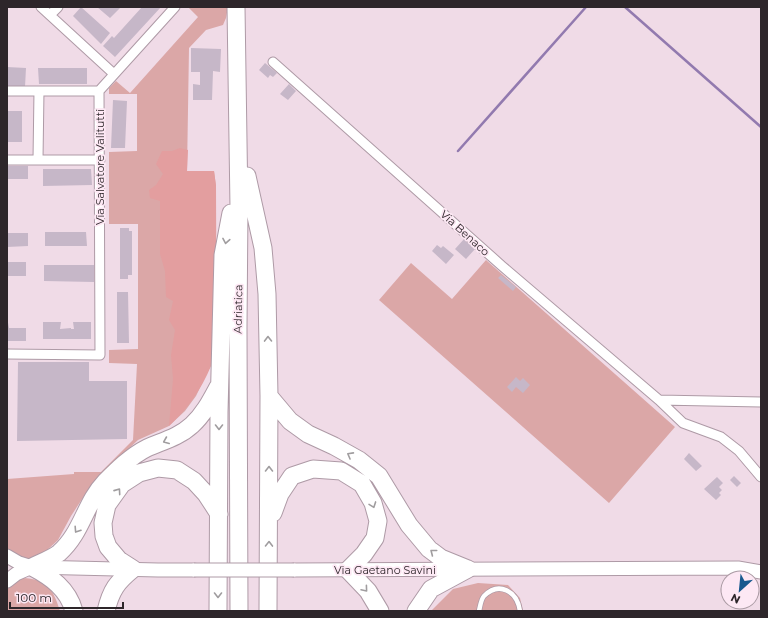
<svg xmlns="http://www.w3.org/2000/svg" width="768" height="618" font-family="Montserrat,sans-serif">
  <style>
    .green { fill: #dba7a7 }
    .forest { fill: #e39e9f }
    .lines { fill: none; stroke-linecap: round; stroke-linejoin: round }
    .stream { stroke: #927aaf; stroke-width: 2.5 }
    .building { fill: #c6b7c8 }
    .lane-casing { stroke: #ae9aa6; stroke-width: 6 }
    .street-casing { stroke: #ae9aa6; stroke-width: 11 }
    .secondary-casing { stroke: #ae9aa6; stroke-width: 15 }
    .highway-casing { stroke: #ae9aa6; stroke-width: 19 }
    .lane { stroke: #fff; stroke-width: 4.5 }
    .street { stroke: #fff; stroke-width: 9 }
    .secondary { stroke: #fff; stroke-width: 13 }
    .highway { stroke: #fff; stroke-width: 17 }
    .secondary-bridge-casing { stroke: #ae9aa6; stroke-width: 15; stroke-linecap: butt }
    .secondary-bridge { stroke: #fff; stroke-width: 13 }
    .oneway { stroke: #a09d9f }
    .labels { text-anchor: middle; stroke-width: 3.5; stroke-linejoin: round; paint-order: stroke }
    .street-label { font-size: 11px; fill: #2d262a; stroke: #fde8f4 }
  </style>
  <rect width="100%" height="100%" fill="#f0dbe7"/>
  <path class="green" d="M188,7H228L226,18L223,25L206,30L189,48L187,171H214L216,186L211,365L196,396L185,411L169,426L138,440L108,468L86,493L71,516L58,540L45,552L33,559L25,561L7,551V479L74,474V472H101L133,440L137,364L109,363V350L138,349V224H109V152L137,151V94H109V88L116,81L130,93L198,17Z
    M486,260L675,427L609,503L379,300L411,263L452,299Z
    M17,578C45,578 52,585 60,611H7V586Z
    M478,583L508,585L520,598L523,611H431L453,589Z"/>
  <path class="forest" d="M180,148L188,150L187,171H214L216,186C216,230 217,274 215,317C215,333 217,351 211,366C201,390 188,408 169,426L173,379L171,355L175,330L169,320L173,301L166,297L165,271L160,254V201L150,198L149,190L156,185L163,174L156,164L162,151H172Z"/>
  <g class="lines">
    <path class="stream" d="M625,7L761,127
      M458,151L586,7"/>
  </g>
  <path class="building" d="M81,7L110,33L101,44L73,16Z
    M97,7H121L110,18Z
    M142,7H161L115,57L103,46L112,36L114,38Z
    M191,48L221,49L220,72L213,71L212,100H193V84L200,85V72H191Z
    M265,63L277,73L273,77L270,75L268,78L259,70Z
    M7,67L26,68L25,87L7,86Z
    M38,68H87V84H39Z
    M289,84L296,91L288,100L280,94Z
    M113,100L127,101L125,148H111Z
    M7,111H22V142H7Z
    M7,166H28V179H7Z
    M43,169H91L92,185L43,186Z
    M120,228H129V231H132V275H128V279H120Z
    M45,232H86L87,246H45Z
    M7,233H28V246L7,247Z
    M465,238L475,249L466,259L455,249Z
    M437,245L441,248L443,246L454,255L446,264L432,251Z
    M7,262H26V276H7Z
    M44,265H94V282L44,281Z
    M501,275L516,287L513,291L498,278Z
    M117,292H128L129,343H117Z
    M7,317L9,328H26V341H7Z
    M43,322H61L60,329L71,328V329H74L73,322H91V339H43Z
    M18,362H89V381H127V439L17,441Z
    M516,377L520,381L523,378L530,385L523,393L516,387L512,392L507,387Z
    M689,453L702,466L696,471L684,459Z
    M734,476L741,483L737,487L730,480Z
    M717,477L723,483L719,487L722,490L719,493L721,495L716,500L704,489Z"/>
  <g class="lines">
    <defs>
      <path id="lane" d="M479,611C480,607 481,599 484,596C499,581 517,591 520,611"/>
      <path id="street" d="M41,7L114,74
        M50,15L58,7
        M273,62L502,266L659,400L683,423L721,437L739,451L761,477
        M7,91H99
        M38,159L39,91
        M7,160H100
        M7,354L100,355L99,91L175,7
        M659,400L761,402"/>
      <path id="secondary" d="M7,556L19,563L32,567L158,570H194
        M294,570L738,568L761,572
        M7,581L16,574L32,567"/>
      <path id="highway" d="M236,7L239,208L238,328L239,611
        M247,176L263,248L267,294L269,396L268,611
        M269,396L290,421L308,434L334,446L359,460L379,476L409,525L429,549L441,558L468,569
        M273,513L280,494L292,476L313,469L341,471L362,484L373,503L378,521L375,538L364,554L348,570L368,591L380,611
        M32,567C40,563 51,559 59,553C82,533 85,503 105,482C117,470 131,456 147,448C163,441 179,437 192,425C204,414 211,400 218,387
        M32,567C51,577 68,589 74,611
        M106,611C111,590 117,582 133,569L119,560L108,547L104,536L103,523L107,505L122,484L139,473L158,468L177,470L194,481L206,494L219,514
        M218,611L219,412L223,255L231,213
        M416,611L431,589L468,569"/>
    </defs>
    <use href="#lane" class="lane-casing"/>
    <use href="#street" class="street-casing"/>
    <use href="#secondary" class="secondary-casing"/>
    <use href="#highway" class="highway-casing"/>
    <use href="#lane" class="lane"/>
    <use href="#street" class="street"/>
    <use href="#secondary" class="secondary"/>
    <use href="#highway" class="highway"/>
    <defs>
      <path id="secondary-bridge" d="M194,570H294"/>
    </defs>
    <use href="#secondary-bridge" class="secondary-bridge-casing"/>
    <use href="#secondary-bridge" class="secondary-bridge"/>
  </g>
  <defs><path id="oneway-chevron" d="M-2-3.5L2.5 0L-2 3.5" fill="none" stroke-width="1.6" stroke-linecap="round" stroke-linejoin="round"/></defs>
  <g class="oneway">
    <use href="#oneway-chevron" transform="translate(226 241) rotate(100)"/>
    <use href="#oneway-chevron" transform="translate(268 339) rotate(-91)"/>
    <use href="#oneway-chevron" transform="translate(219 427) rotate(90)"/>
    <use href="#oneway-chevron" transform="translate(166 441) rotate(157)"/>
    <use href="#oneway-chevron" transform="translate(350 455) rotate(-151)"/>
    <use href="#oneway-chevron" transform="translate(269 469) rotate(-90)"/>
    <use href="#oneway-chevron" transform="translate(118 491) rotate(-55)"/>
    <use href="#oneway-chevron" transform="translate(373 505) rotate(70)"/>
    <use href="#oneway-chevron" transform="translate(77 530) rotate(123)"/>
    <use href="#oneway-chevron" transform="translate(269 544) rotate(-89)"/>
    <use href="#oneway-chevron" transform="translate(433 552) rotate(-142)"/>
    <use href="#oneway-chevron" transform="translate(365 589) rotate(50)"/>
    <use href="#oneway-chevron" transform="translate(218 595) rotate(90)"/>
  </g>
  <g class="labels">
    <g class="street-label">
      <text transform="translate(100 167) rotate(-90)" y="4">Via Salvatore Valitutti</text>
      <text transform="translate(465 233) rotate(42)" y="4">Via Benaco</text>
      <text transform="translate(238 309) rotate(-89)" y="4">Adriatica</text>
      <text x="385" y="574">Via Gaetano Savini</text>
    </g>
  </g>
  <rect width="768" height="618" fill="none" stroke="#2d262a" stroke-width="16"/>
  <g transform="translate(740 590) rotate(207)"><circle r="19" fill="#fde8f4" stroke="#aa9aa3"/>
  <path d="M0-3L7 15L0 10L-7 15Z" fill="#18598e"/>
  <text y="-6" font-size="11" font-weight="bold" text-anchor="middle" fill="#2d262a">N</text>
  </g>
  <path d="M10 602v6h113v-6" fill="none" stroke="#2d262a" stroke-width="2"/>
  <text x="16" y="602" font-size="12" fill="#2d262a" stroke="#fde8f4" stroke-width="3" paint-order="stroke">100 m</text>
</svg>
